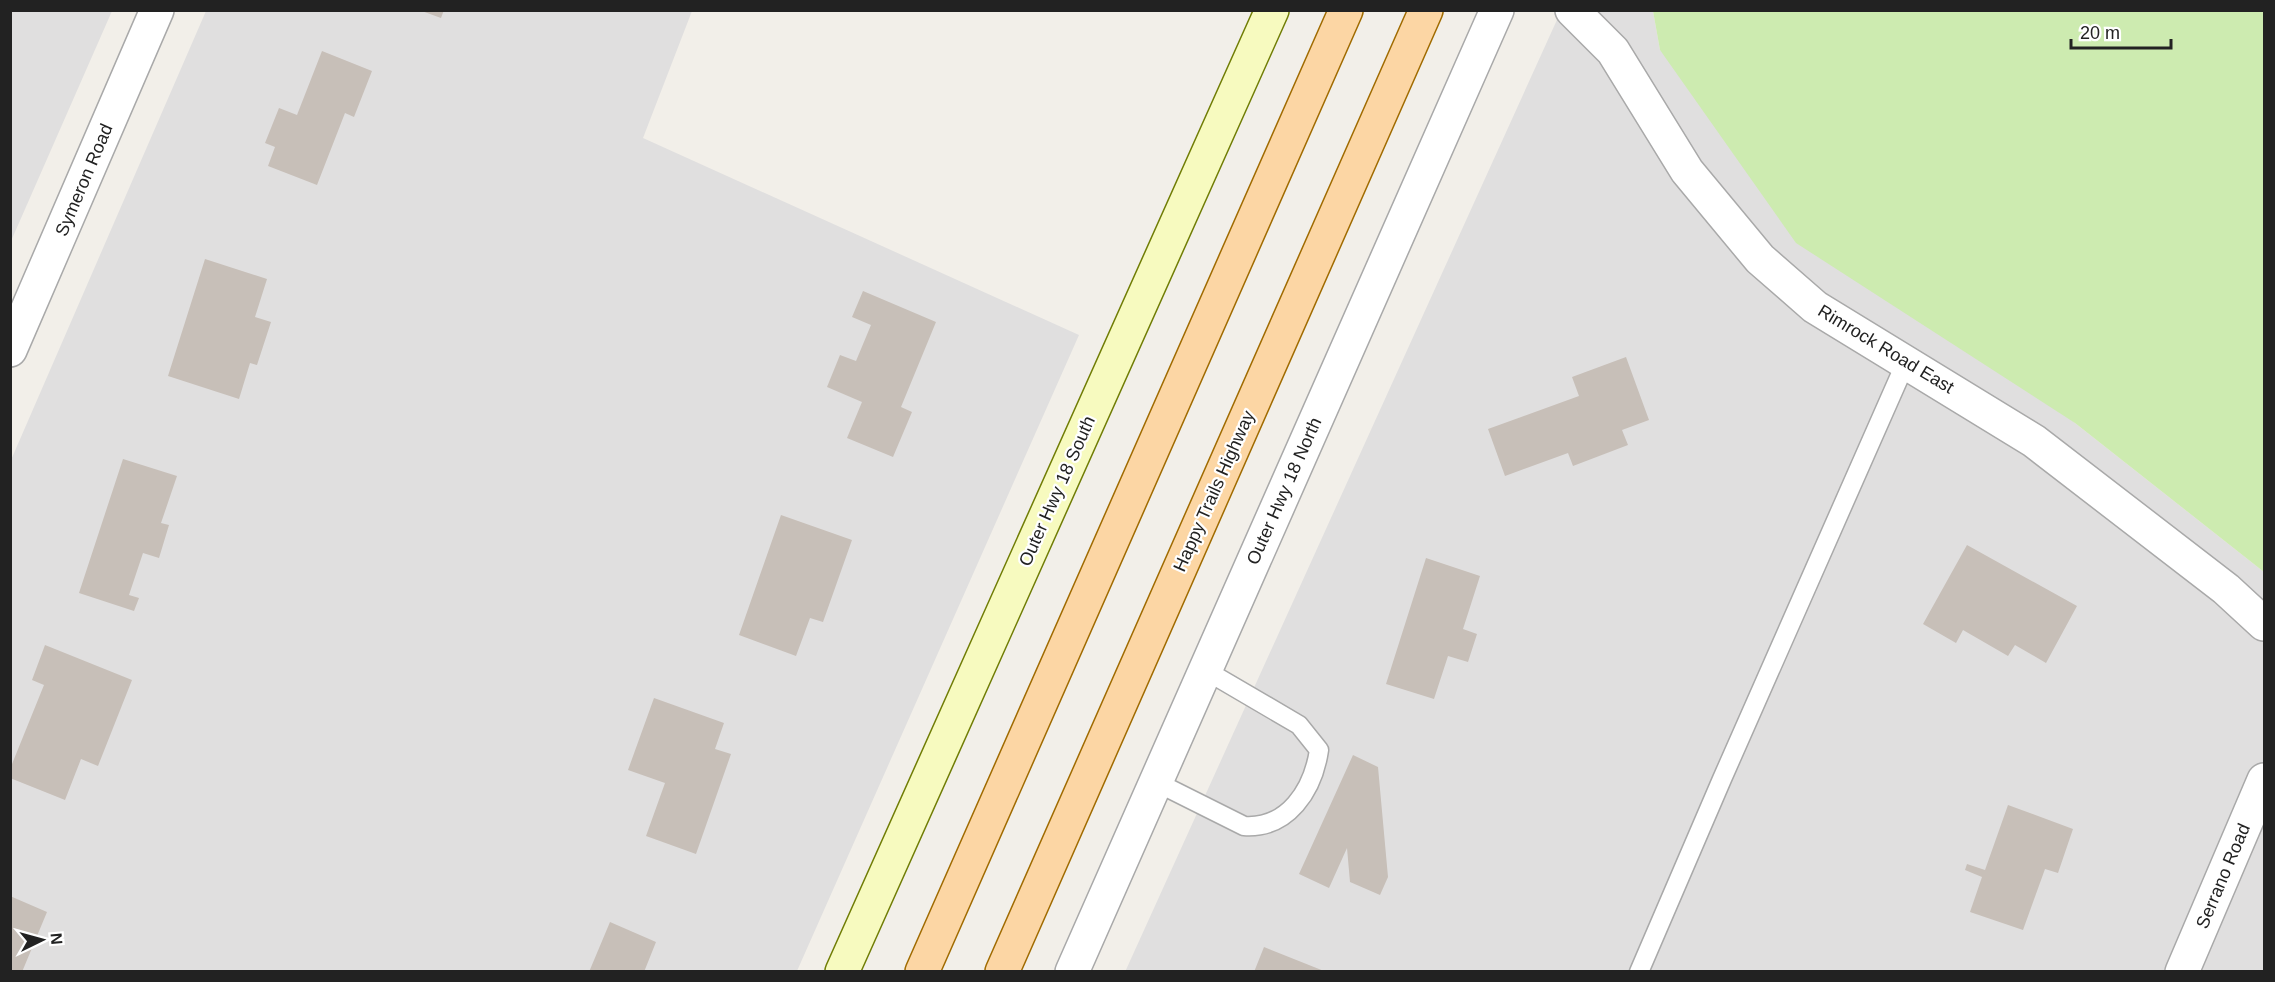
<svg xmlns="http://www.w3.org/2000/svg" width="2275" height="982" font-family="Helvetica,sans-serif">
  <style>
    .residential { fill: #e0dfdf }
    .grass { fill: #cdebb0 }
    .building { fill: #c7bfb8 }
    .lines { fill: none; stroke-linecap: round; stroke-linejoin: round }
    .lane-casing { stroke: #a9a9a9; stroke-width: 21 }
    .street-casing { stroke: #a9a9a9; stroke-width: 36 }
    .secondary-casing { stroke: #707d05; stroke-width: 36 }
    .primary-casing { stroke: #a06b00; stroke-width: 36 }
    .lane { stroke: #fff; stroke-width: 18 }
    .street { stroke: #fff; stroke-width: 33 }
    .secondary { stroke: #f7fabf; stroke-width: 33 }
    .primary { stroke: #fcd6a4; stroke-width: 33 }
    .labels { text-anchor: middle; stroke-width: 4.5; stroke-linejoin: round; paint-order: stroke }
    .street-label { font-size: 18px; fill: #222; stroke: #fff }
  </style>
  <rect width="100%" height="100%" fill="#f2efe9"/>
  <path class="residential" d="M11,10L112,11L11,241L10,11Z
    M206,11H692L643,138L1079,335L797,971L11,972V460Z
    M1561,11H1653L1660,50L2075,423L2264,572V971L1125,972Z"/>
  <path class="grass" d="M1653,11H2264V572L2075,423L1796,243L1660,50Z"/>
  <path class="building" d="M419,10H444L441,18Z
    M322,51L372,71L354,117L345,113L317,185L268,166L275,147L265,143L279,108L297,115Z
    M205,259L267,279L255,317L271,322L257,365L250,363L239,399L168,376Z
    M863,291L936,322L901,407L912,412L893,457L847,438L862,402L827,387L840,355L856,361L871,325L852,317Z
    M1626,357L1649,420L1622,430L1628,445L1573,466L1568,453L1505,476L1488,429L1579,396L1572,377Z
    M123,459L177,476L161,523L169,525L159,558L143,553L129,595L139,598L134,611L79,593Z
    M781,515L852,540L823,622L810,618L796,656L739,635Z
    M1967,545L2077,606L2046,663L2015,645L2008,656L1963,630L1956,643L1923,624Z
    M1426,558L1480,576L1463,629L1477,634L1468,662L1448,656L1434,699L1386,684Z
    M45,645L132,680L98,766L81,759L65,800L10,778V769L44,685L32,680Z
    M654,698L724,723L715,749L731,754L696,854L646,836L665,783L628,770Z
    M1353,755L1378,767L1388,877L1380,895L1350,882L1347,848L1329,888L1299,874Z
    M2008,805L2073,829L2058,873L2045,869L2023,930L1970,912L1982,877L1965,870L1967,864L1985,870Z
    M10,896L47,912L22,972H10Z
    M610,922L656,942L644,972H589Z
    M1264,947L1324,971V972H1254Z"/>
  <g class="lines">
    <defs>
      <path id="lane" d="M1156,782L1244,826C1288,829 1313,790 1319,750L1299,725L1205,670
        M1639,972L1722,779L1906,362"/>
      <path id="street" d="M1572,10L1613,51L1687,171L1760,259L1815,307L2034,441L2226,589L2264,624
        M10,350L157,10
        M1072,972L1497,10
        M2182,972L2264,780"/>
      <path id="secondary" d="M842,972L1272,10"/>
      <path id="primary" d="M922,972L1346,10
        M1002,972L1426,10"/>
    </defs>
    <use href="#lane" class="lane-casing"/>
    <use href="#street" class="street-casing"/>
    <use href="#secondary" class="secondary-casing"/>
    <use href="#primary" class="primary-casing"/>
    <use href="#lane" class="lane"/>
    <use href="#street" class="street"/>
    <use href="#secondary" class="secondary"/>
    <use href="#primary" class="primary"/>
  </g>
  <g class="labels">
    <g class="street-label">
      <text transform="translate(84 180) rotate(-67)" y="6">Symeron Road</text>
      <text transform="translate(1886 349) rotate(31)" y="6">Rimrock Road East</text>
      <text transform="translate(1057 491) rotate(-66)" y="6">Outer Hwy 18 South</text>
      <text transform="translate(1214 491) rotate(-66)" y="6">Happy Trails Highway</text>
      <text transform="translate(1284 491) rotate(-66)" y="6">Outer Hwy 18 North</text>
      <text transform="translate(2223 876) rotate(-67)" y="6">Serrano Road</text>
    </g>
  </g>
  <rect width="2275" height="982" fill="none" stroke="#222222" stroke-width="24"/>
  <g transform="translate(42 940) rotate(85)" stroke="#ffffff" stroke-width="4.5" paint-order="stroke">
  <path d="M0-4.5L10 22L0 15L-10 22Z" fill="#222222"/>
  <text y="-9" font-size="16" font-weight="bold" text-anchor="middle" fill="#222222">N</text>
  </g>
  <path d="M2071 39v9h100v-9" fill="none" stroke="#222222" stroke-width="3"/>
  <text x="2080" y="39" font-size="18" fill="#222222" stroke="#ffffff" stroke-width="4.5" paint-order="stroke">20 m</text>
</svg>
